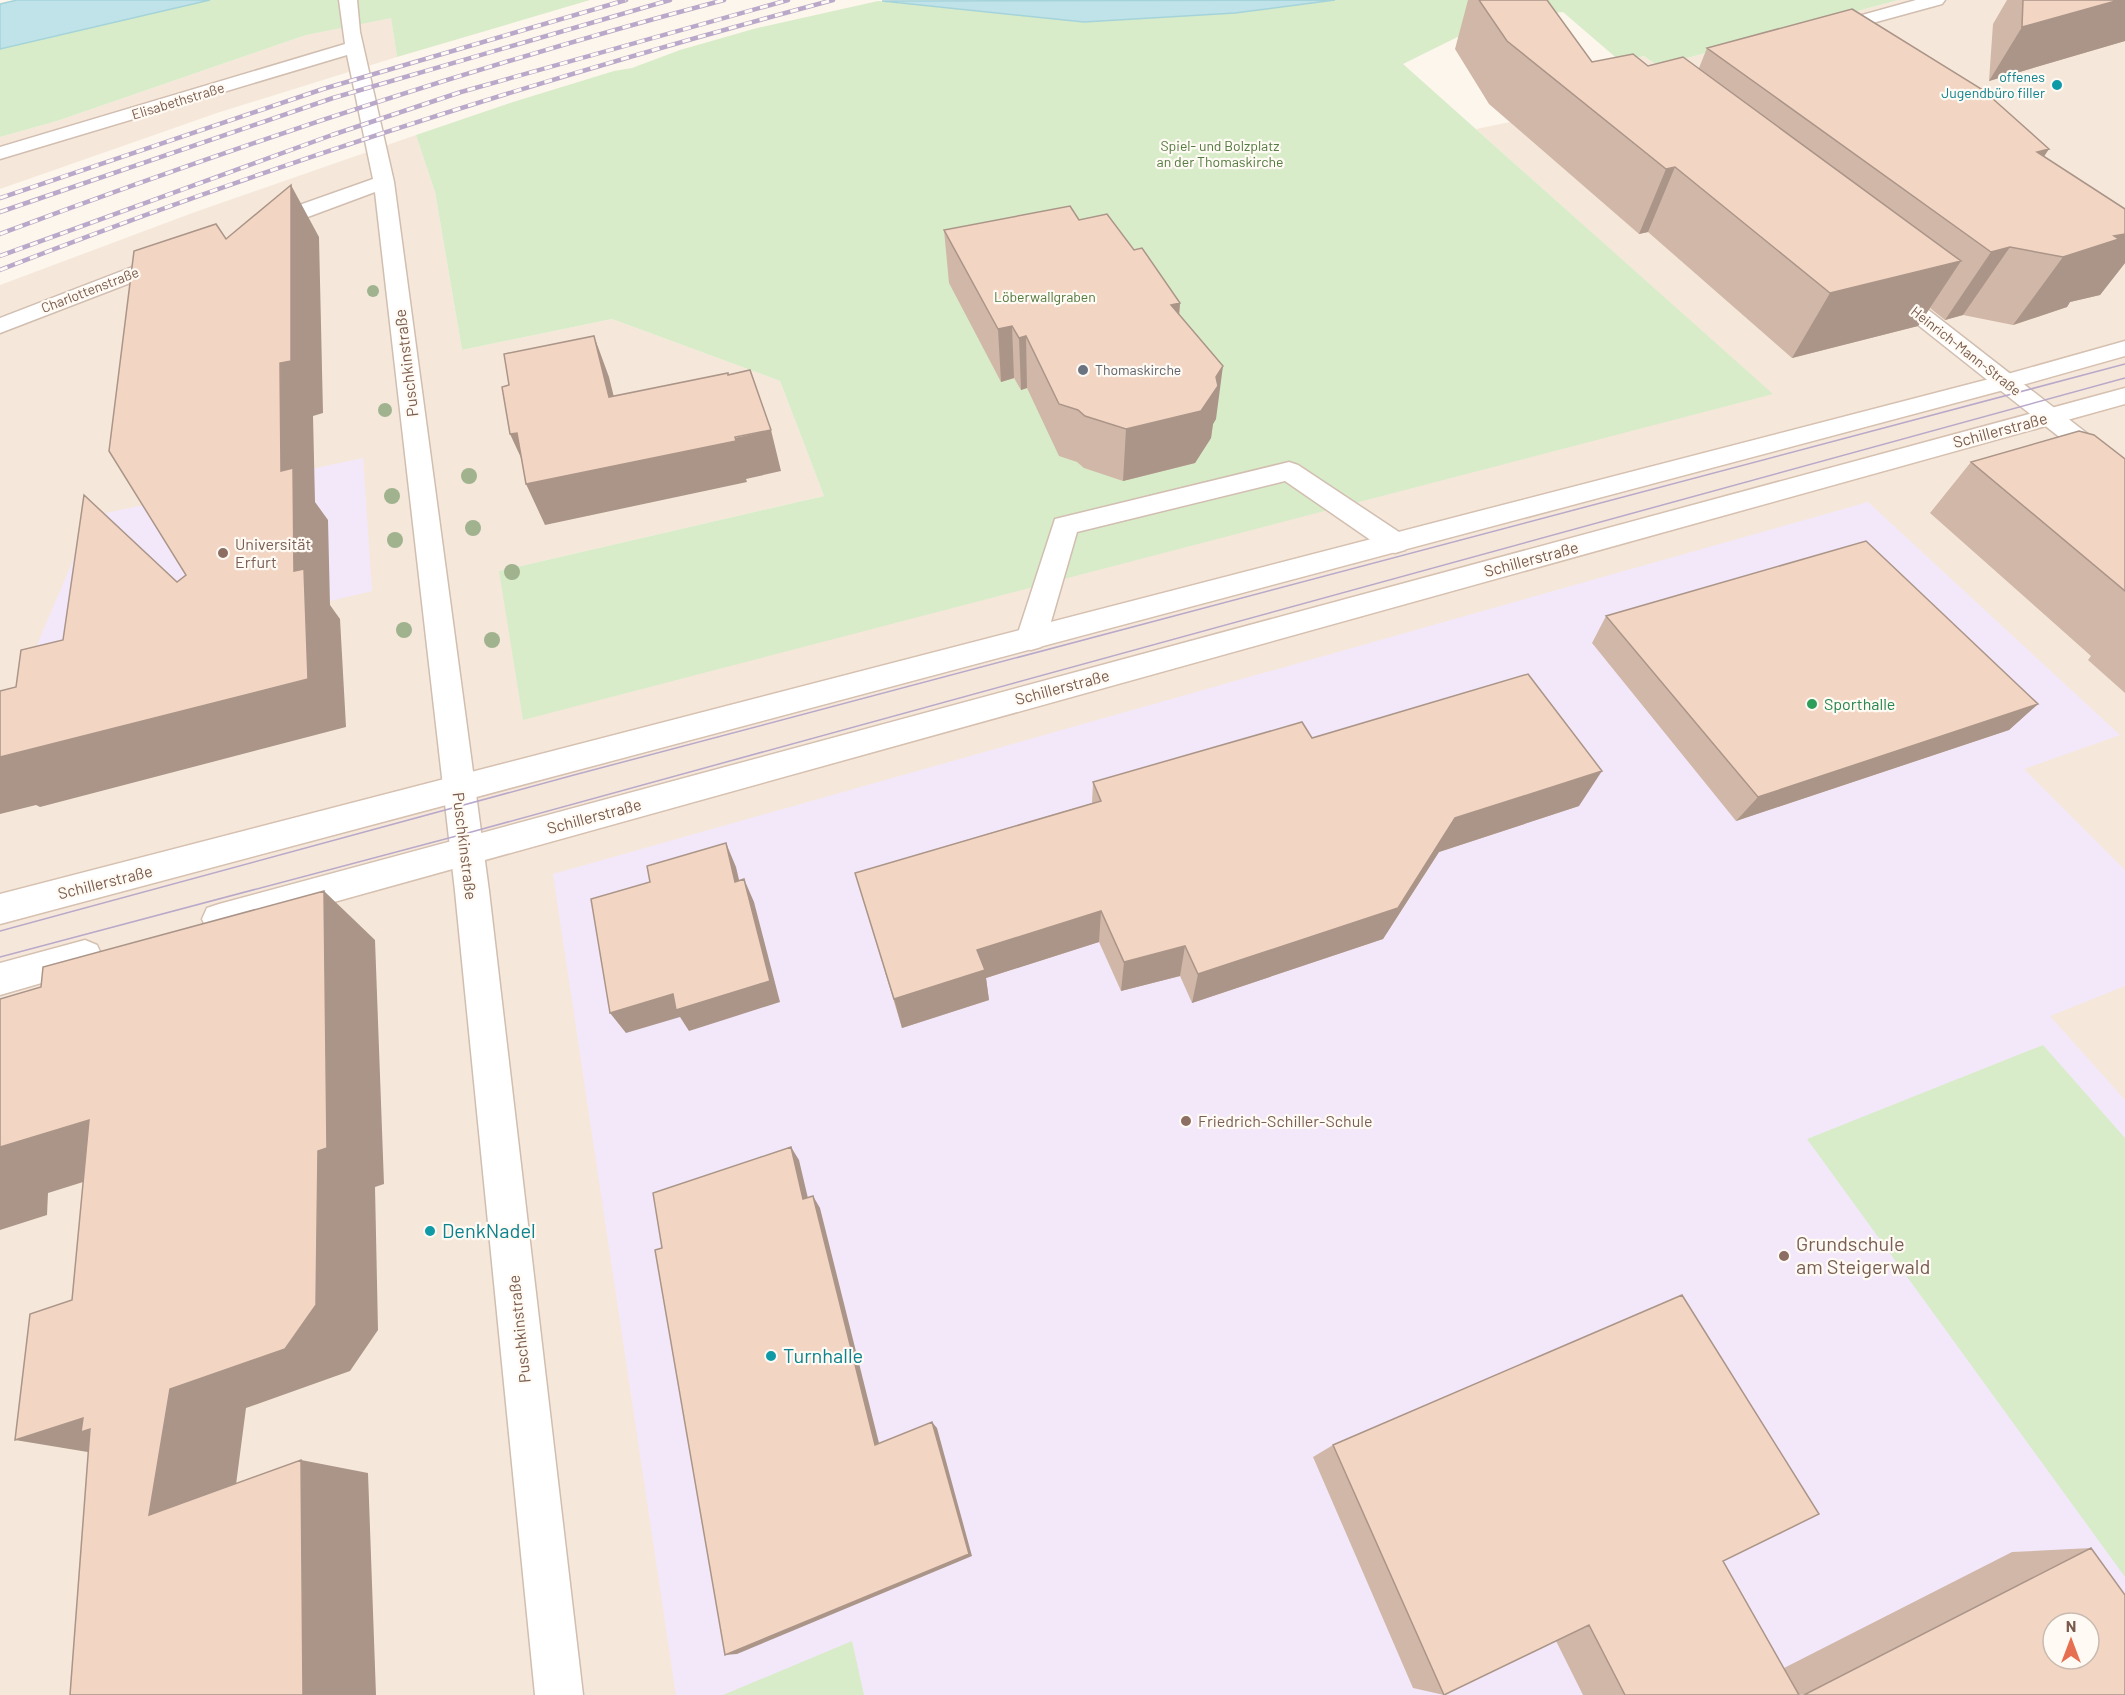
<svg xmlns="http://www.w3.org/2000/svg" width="2125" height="1695" font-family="Barlow,sans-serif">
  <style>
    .residential { fill: #f5e8da; fill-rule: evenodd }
    .education { fill: #f3e8fa; fill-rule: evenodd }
    .green { fill: #d8ecc9 }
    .water { fill: #bfe3e8; stroke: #a5d3da; stroke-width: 1.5 }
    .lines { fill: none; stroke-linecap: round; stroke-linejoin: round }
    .service-casing { stroke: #d1beb0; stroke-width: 3 }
    .minor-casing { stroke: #d1beb0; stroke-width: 3 }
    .secondary-casing { stroke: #d6c0b0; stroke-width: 3 }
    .service { fill: #fff; fill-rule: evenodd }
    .minor { fill: #fff; fill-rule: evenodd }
    .secondary { fill: #fff; fill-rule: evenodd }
    .tram { stroke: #b9a8c9; stroke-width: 1.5 }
    .rail-casing { stroke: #b9a8c9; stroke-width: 4.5 }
    .rail { stroke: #fffaf3; stroke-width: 3; stroke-dasharray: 8; stroke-linecap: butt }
    .tree { fill: #a0b28e }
    .wall { fill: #d1b7a8 }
    .shaded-wall { fill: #aa9588 }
    .building { fill: #f3d5c3; stroke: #aa9588; stroke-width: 1.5; fill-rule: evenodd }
    .culture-dot { fill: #0f9aa8; stroke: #fffaf3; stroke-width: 2 }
    .worship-dot { fill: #6b7280; stroke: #fffaf3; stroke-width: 2 }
    .education-dot { fill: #8d6e63; stroke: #fffaf3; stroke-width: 2 }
    .leisure-dot { fill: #2e9e5b; stroke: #fffaf3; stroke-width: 2 }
    .labels { text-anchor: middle; stroke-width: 4.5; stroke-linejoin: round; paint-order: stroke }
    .far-culture-label { font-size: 14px; fill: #0d838f; stroke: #fffaf3; text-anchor: end }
    .far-street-label { font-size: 14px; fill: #7a5c4d; stroke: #fffaf3 }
    .far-park-label { font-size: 14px; fill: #537a41; stroke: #fffaf3 }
    .far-worship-label { font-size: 14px; fill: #5b616d; stroke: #fffaf3; text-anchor: start }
    .street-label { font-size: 16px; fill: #7a5c4d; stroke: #fffaf3 }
    .education-label { font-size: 16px; fill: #785e54; stroke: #fffaf3; text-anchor: start }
    .leisure-label { font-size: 16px; fill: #27864d; stroke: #fffaf3; text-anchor: start }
    .near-culture-label { font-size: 20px; fill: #0d838f; stroke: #fffaf3; text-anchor: start }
    .near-education-label { font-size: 20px; fill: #785e54; stroke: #fffaf3; text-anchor: start }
  </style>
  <rect width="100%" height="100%" fill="#fdf6ec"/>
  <path class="residential" d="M1898,0H2125V1695H0V285L195,212L416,135L435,192L462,350L612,319L780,381L824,496L499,571L1772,394L1476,129L1603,103L1621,62L1644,56L1658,66ZM2053,1623H2089V1659H2053Z
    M391,17L397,57L217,113L0,189V137L57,121L306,35Z"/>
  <path class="education" d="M363,458L372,591L25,673L92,516Z
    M1868,502L2120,735L2024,769L2125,870V986L2050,1016L2125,1100V1695H676L553,874ZM2053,1623H2089V1659H2053Z"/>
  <path class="green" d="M210,0H590L397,57L391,18L306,35L57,121L0,137V49Z
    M1335,0H1898L1658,66L1644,56L1621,62L1563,12L1494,19L1403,64L1773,394L523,720L499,571L824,496L780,381L612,319L462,350L435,192L416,135L513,102L614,71L632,68L680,50L757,28L878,1L1084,22L1235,13Z
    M2043,1045L2125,1138V1577L1807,1139Z
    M852,1641L864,1695H723Z"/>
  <path class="water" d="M17,0H210L0,49V4Z
    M1335,0L1235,13L1084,22L882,1Z"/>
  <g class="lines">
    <defs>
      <path id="service" d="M1289,462L1298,465L1405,536L1409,543L1405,550L1395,553L1385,550L1285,481L1077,532L1046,639L1041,647L1031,650L1021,647L1016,639L1055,519Z"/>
      <path id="minor" d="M339,0H357L360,32L394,182L489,891L583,1695H535L455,891L375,192L270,231H254L251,226L254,221L373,179L347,55L0,159V147L345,44Z
        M1916,0H1945L1942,4L1825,36L1816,31L1819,27Z
        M174,251L182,253L185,258L182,263L0,333V318Z
        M1887,282L1895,284L2125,463V485L2116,482L1879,294L1876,289L1879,284Z"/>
      <path id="secondary" d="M2125,341V356L2015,387L0,924V894L1997,377Z
        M2125,388V404L219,934L207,930L202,919L207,908L219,904Z
        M85,940L97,945L102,956L97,967L0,995V963Z"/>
    </defs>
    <use href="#service" class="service-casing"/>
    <use href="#minor" class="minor-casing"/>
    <use href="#secondary" class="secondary-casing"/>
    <use href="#service" class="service"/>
    <use href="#minor" class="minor"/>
    <use href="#secondary" class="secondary"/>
    <path class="tram" d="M0,931L574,775L2125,364
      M0,957L464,834L2125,378"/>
    <defs>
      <path id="rail" d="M0,198L323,89L626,0
        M0,212L333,98L670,0
        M0,234C238,145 478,65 724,0
        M0,256L332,135L461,92L788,0
        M0,270C273,163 550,76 833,0"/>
    </defs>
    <use href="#rail" class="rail-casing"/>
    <use href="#rail" class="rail"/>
  </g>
  <g class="tree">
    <circle cx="373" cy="291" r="6"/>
    <circle cx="385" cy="410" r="7"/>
    <circle cx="469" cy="476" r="8"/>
    <circle cx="392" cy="496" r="8"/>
    <circle cx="473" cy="528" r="8"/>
    <circle cx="395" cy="540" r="8"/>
    <circle cx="512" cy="572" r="8"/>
    <circle cx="404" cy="630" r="8"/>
    <circle cx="492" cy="640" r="8"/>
  </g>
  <path class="wall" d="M1468,0H1547L1592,62L1648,66L1699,68L1707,48L2044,157L2125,209V263L2100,295L2070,302L2067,307L2013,325L1963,315L1945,320L1930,308L1918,326L1792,358L1648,232L1639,234L1489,104L1455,49Z
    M2007,0H2125V41L1989,81L1993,24Z
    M1079,220L1134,250L1180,303L1179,315L1216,419L1213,424L1211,438L1195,463L1123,481L1084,468L1077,462L1059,456L1027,388L1021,390L1014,378L1001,382L949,283L944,230Z
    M2125,459V693L2088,660L2091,656L1930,513L1971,462Z
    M1606,616L2038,704L2009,730L1736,821L1592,643Z
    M1312,738L1579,806L1439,852L1383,939L1192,1003L1180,976L1121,991L1099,942L986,978L989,1000L902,1028L855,873L1092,803L1093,782Z
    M1333,1445L1723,1561L1784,1668L2012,1552L2091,1548L2125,1695H1583L1556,1641L1444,1695L1413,1688L1313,1457Z"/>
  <path class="shaded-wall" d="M2119,0H2125V41L1989,81L2022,27Z
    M2049,149L2004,217L2037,152Z
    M1675,167L1648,232L1639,234L1666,169Z
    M291,185L319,237L323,413L313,416L315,502L328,520L330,605L340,619L346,727L40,807L36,805L0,814V757L294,571L281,471L280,363Z
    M2125,234V263L2100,295L2070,302L2067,307L2013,325L2063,257L2114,236Z
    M2010,247L1963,315L1945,320L1991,252Z
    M1961,261L1918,326L1792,358L1830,293Z
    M1180,303L1176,355L1171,305Z
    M1012,326L1014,378L1001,382L998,329Z
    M594,336L609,377L624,438L609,397Z
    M1026,336L1027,388L1021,390L1019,338Z
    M1223,366L1216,419L1213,424L1211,438L1195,463L1123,481L1126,429L1216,377Z
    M771,430L781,471L746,479L747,482L545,525L526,484Z
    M517,433L529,475L510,434Z
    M2038,704L2009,730L1736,821L1758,797Z
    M1602,771L1579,806L1439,852L1383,939L1192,1003L1198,974L1455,818Z
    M726,843L736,867L745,905L735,882Z
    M744,879L754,902L780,1002L689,1031L680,1017L626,1033L610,1013Z
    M324,891L375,940L384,1184L375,1187L378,1330L350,1371L246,1408L231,1523L149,1515L106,1455L15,1440L170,1389L318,1151Z
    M1101,911L1099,942L986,978L989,1000L902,1028L894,999L977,950Z
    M1185,946L1180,976L1121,991L1124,962Z
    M89,1120L163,1157L48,1193L47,1215L0,1230V1147Z
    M791,1147L799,1160L811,1211L803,1199Z
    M813,1196L820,1208L881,1451L875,1445Z
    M932,1422L937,1428L972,1556L737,1654L725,1655Z
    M301,1460L368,1473L376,1695H303Z"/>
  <path class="building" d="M1479,0H1547L1592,62L1633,54L1648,66L1683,57L1961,261L1830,293L1675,167L1666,169L1507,41Z
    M2023,0H2119L2022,27Z
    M1852,9L1983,90L2049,149L2037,152L2125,209V234L2114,236L2119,239L2063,257L2010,247L1991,252L1707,48Z
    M291,185V361L280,363L281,471L293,468L294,571L304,569L308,679L0,757V691L16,687L21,650L63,640L84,495L177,582L186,575L109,451L134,251L216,224L226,239Z
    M1070,206L1079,220L1107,214L1134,250L1142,248L1180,303L1171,305L1223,366L1216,377L1218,386L1201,411L1126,429L1085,416L1078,410L1059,404L1026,336L1019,338L1012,326L998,329L944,230Z
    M594,336L609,397L728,373V375L750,370L771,430L735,437L736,441L526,484L517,433L510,434L502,387L509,385L504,354Z
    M2079,431L2094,435L2125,459V591L1971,462Z
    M1866,541L2038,704L1758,797L1606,616Z
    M1528,674L1602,771L1455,818L1398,908L1198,974L1185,946L1124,962L1101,911L977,950L985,970L894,999L855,873L1101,801L1093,782L1302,722L1312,738Z
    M726,843L735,882L744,879L770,981L676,1010L673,994L610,1013L591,899L650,882L647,866Z
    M324,891L327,1148L318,1151L316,1305L285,1349L170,1389L149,1515L301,1460L303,1695H70L90,1429L81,1432L83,1418L15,1440L30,1314L72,1300L89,1120L0,1147V999L41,987L43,967Z
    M791,1147L803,1199L813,1196L875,1445L932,1422L969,1554L725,1655L655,1250L662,1248L653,1193Z
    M1682,1295L1819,1514L1723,1561L1799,1695H1625L1589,1625L1444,1695L1333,1445Z
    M2091,1548L2125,1595V1695H1804ZM2053,1623H2089V1659H2053Z"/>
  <g class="culture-dot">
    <circle cx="2057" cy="85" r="6"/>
    <circle cx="430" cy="1231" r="6"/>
    <circle cx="771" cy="1356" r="6"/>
  </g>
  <circle class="worship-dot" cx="1083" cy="370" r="6"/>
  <g class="education-dot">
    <circle cx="223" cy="553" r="6"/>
    <circle cx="1186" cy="1121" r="6"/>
    <circle cx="1784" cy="1256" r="6"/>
  </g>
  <circle class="leisure-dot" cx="1812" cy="704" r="6"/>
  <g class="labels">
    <g class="far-culture-label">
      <text x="2045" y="82">offenes<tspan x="2045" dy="16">Jugendbüro filler</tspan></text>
    </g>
    <g class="far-street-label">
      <text transform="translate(178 101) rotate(-17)" y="5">Elisabethstraße</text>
      <text transform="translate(90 290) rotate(-21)" y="5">Charlottenstraße</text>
      <text transform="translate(1966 351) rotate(38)" y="5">Heinrich-Mann-Straße</text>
    </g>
    <g class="far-park-label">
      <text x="1220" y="151">Spiel- und Bolzplatz<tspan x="1220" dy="16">an der Thomaskirche</tspan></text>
      <text x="1045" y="302">Löberwallgraben</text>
    </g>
    <g class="far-worship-label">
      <text x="1095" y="375">Thomaskirche</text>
    </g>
    <g class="street-label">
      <text transform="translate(406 363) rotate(-97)" y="6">Puschkinstraße</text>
      <text transform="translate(2000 430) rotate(-15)" y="6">Schillerstraße</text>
      <text transform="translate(1531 559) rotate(-15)" y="6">Schillerstraße</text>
      <text transform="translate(1062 687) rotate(-15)" y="6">Schillerstraße</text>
      <text transform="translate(594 816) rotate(-15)" y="6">Schillerstraße</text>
      <text transform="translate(465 846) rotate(83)" y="6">Puschkinstraße</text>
      <text transform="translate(105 882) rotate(-14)" y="6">Schillerstraße</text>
      <text transform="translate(519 1329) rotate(-96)" y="6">Puschkinstraße</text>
    </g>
    <g class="education-label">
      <text x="235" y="550">Universität<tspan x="235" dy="18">Erfurt</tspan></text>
      <text x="1198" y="1127">Friedrich-Schiller-Schule</text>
    </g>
    <g class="leisure-label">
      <text x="1824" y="710">Sporthalle</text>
    </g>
    <g class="near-culture-label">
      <text x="442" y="1238">DenkNadel</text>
      <text x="783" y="1363">Turnhalle</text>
    </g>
    <g class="near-education-label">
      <text x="1796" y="1251">Grundschule<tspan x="1796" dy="23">am Steigerwald</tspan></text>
    </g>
  </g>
  <g transform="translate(2071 1641)"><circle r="28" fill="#fffaf3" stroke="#cabbb1" stroke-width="1.5"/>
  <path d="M0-4.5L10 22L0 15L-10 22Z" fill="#e76f51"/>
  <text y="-9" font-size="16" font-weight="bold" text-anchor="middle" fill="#7a5c4d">N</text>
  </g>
</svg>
